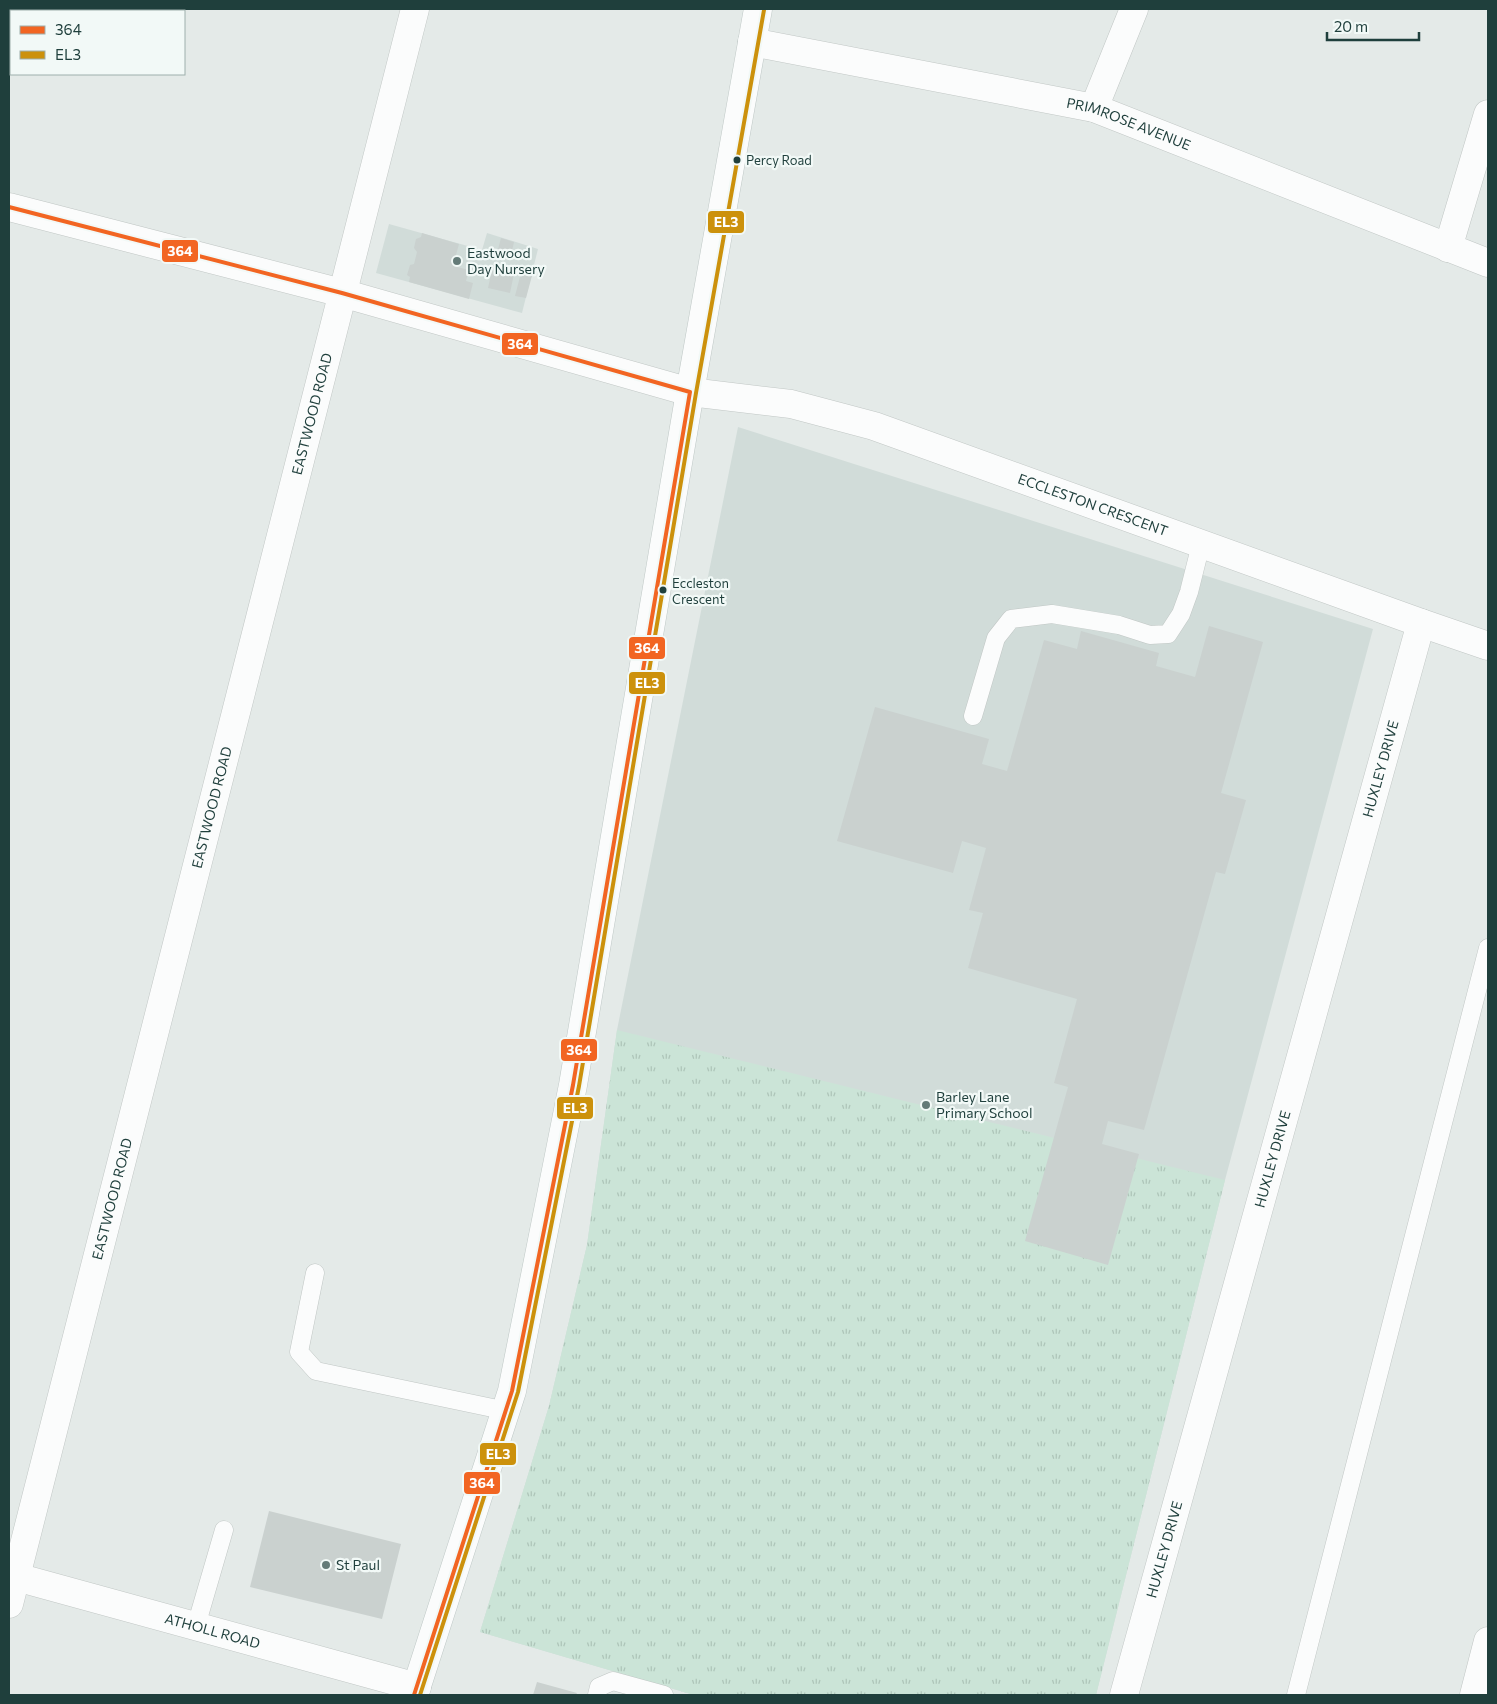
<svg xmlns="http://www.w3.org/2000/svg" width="1497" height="1704" font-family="Commissioner,sans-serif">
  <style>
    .built { fill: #d1dcd9 }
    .park { fill: url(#park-tufts) }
    .building { fill: #cad1cf }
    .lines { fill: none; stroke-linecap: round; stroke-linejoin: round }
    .lane-casing { stroke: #c1c7c5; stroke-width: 19 }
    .street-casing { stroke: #c1c7c5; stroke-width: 29 }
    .secondary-casing { stroke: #bfc8c6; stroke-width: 29 }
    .lane { stroke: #fbfcfc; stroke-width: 18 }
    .street { stroke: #fbfcfc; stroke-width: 28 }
    .secondary { stroke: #fbfcfc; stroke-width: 28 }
    .bus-1-casing { stroke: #f2f9f7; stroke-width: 8 }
    .bus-2-casing { stroke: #f2f9f7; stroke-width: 8 }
    .bus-1 { stroke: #f26522; stroke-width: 4 }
    .bus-2 { stroke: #cc910c; stroke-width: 4 }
    .bus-dot { fill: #1f3f3c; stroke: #f2f9f7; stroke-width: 2 }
    .poi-dot { fill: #647b78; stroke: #f2f9f7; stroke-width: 2 }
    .labels { text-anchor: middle; stroke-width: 4.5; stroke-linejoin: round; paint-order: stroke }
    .bus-label { font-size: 13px; fill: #1f3f3c; stroke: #f2f9f7; text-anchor: start }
    .street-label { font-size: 14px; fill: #1f3f3c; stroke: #f2f9f7 }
    .poi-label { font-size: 14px; fill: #1f3f3c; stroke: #f2f9f7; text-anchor: start }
    .line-badge { stroke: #f2f9f7; stroke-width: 2 }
    .badge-label { font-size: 14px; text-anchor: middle; font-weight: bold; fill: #fff }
  </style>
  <defs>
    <pattern id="park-tufts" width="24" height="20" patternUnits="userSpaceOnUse" patternTransform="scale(1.25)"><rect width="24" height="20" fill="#cbe4d7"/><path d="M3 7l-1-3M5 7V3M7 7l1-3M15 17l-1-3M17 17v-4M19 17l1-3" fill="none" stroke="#aec5b9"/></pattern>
  </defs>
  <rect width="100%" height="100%" fill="#e4eae8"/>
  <path class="built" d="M389,224L482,250L487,233L538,249L522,313L376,273Z
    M738,427L1373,629L1225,1180L1096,1695H694L480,1632L549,1406L587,1245L617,1030Z"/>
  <path class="park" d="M617,1030L1225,1180L1096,1695H694L480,1632L549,1406L587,1245Z"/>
  <path class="building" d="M422,233L459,244L453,266L469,270L466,281L473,283L469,299L409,282L410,277L407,275L410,265L414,264L417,252L414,248L416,239L421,237Z
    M501,238L514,242L510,260L496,257Z
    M493,265L515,269L510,293L488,288Z
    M522,269L533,272L526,298L515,296Z
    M1209,626L1263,642L1221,793L1246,800L1225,874L1216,872L1144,1130L1108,1121L1102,1144L1139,1154L1108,1265L1025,1241L1068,1087L1054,1083L1077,999L968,968L983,913L969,910L986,848L962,841L953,873L837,841L875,707L989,739L982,764L1007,771L1044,640L1077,649L1081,631L1159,653L1156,666L1195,677Z
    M269,1511L401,1544L382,1619L250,1587Z
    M537,1682L577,1693L576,1695H533Z"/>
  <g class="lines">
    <defs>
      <path id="lane" d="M973,716L996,638L1011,619L1052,614L1119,625L1150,635L1168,634L1181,614L1189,592L1201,544
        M315,1273L299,1352L316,1371L507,1411
        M196,1626L224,1530
        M597,1695L599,1687L613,1681L664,1695
        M1296,1695L1488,948"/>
      <g id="street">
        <path id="s1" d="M752,42L1094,108L1488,263"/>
        <path d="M1094,108L1134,9"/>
        <path id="s2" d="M9,207L342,293L690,392L791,404L874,426L1421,623L1488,646"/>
        <path d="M1448,248L1488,114"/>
        <path id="s3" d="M9,1575L417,1687"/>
        <path id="s4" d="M9,1604L415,9"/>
        <path id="s5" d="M1124,1695L1421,623"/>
        <path d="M1474,1695L1488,1641"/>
      </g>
      <path id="secondary" d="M414,1695L512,1391L573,1085L690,392L758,9"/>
    </defs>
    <use href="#lane" class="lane-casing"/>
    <use href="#street" class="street-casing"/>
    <use href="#secondary" class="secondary-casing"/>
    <use href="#lane" class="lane"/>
    <use href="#street" class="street"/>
    <use href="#secondary" class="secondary"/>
    <defs>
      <path id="bus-1" d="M9,207L342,293L690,392
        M414,1695L512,1391L573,1085L690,392"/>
      <path id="bus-2" d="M420,1695L518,1392L579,1086L696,393L764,10"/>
    </defs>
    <use href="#bus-1" class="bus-1-casing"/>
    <use href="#bus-2" class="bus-2-casing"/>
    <use href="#bus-1" class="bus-1"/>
    <use href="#bus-2" class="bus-2"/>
  </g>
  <g class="bus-dot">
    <circle cx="737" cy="160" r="4.5"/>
    <circle cx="663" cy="590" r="4.5"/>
  </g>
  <g class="poi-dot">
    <circle cx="457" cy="261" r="5"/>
    <circle cx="926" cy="1105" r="5"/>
    <circle cx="326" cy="1565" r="5"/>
  </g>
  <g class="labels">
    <g class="bus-label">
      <text x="746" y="165">Percy Road</text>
      <text x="672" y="588">Eccleston<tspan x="672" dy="16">Crescent</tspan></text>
    </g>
    <g class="street-label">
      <text dy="5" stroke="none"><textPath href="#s1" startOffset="386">PRIMROSE AVENUE</textPath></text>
      <text dy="5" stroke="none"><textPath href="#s4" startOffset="1228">EASTWOOD ROAD</textPath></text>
      <text dy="5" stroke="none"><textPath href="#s2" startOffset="1126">ECCLESTON CRESCENT</textPath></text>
      <text dy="5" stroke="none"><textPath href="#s5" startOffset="961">HUXLEY DRIVE</textPath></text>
      <text dy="5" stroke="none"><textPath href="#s4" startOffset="822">EASTWOOD ROAD</textPath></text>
      <text dy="5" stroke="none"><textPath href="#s5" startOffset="556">HUXLEY DRIVE</textPath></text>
      <text dy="5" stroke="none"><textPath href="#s4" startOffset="418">EASTWOOD ROAD</textPath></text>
      <text dy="5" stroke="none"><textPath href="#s5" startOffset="151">HUXLEY DRIVE</textPath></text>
      <text dy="5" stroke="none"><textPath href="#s3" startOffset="211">ATHOLL ROAD</textPath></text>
    </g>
    <g class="poi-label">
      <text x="467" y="258">Eastwood<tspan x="467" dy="16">Day Nursery</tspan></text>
      <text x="936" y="1102">Barley Lane<tspan x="936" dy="16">Primary School</tspan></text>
      <text x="336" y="1570">St Paul</text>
    </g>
  </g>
  <g class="line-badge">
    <rect x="707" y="210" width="38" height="24" rx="5" fill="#cc910c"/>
    <rect x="161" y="239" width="38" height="24" rx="5" fill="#f26522"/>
    <rect x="501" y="332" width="38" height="24" rx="5" fill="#f26522"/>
    <rect x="628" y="636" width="38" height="24" rx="5" fill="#f26522"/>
    <rect x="628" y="671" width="38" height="24" rx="5" fill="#cc910c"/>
    <rect x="560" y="1038" width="38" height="24" rx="5" fill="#f26522"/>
    <rect x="556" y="1096" width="38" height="24" rx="5" fill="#cc910c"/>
    <rect x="479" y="1442" width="38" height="24" rx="5" fill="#cc910c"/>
    <rect x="463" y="1471" width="38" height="24" rx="5" fill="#f26522"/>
  </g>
  <g class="badge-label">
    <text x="726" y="227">EL3</text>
    <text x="180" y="256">364</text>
    <text x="520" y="349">364</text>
    <text x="647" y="653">364</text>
    <text x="647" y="688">EL3</text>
    <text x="579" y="1055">364</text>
    <text x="575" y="1113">EL3</text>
    <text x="498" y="1459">EL3</text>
    <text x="482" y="1488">364</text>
  </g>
  <rect width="1497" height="1704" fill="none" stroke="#1f3f3c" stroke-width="20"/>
  <rect x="10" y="10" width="175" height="65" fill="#f2f9f7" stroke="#9eafac"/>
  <rect x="20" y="26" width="25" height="8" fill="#f26522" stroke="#9eafac"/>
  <text x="55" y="35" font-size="15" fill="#1f3f3c">364</text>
  <rect x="20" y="51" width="25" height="8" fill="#cc910c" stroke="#9eafac"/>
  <text x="55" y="60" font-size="15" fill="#1f3f3c">EL3</text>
  <path d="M1327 32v8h92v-8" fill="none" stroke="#1f3f3c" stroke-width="2.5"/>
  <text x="1334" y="32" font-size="15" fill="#1f3f3c" stroke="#f2f9f7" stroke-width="4" paint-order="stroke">20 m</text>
</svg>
